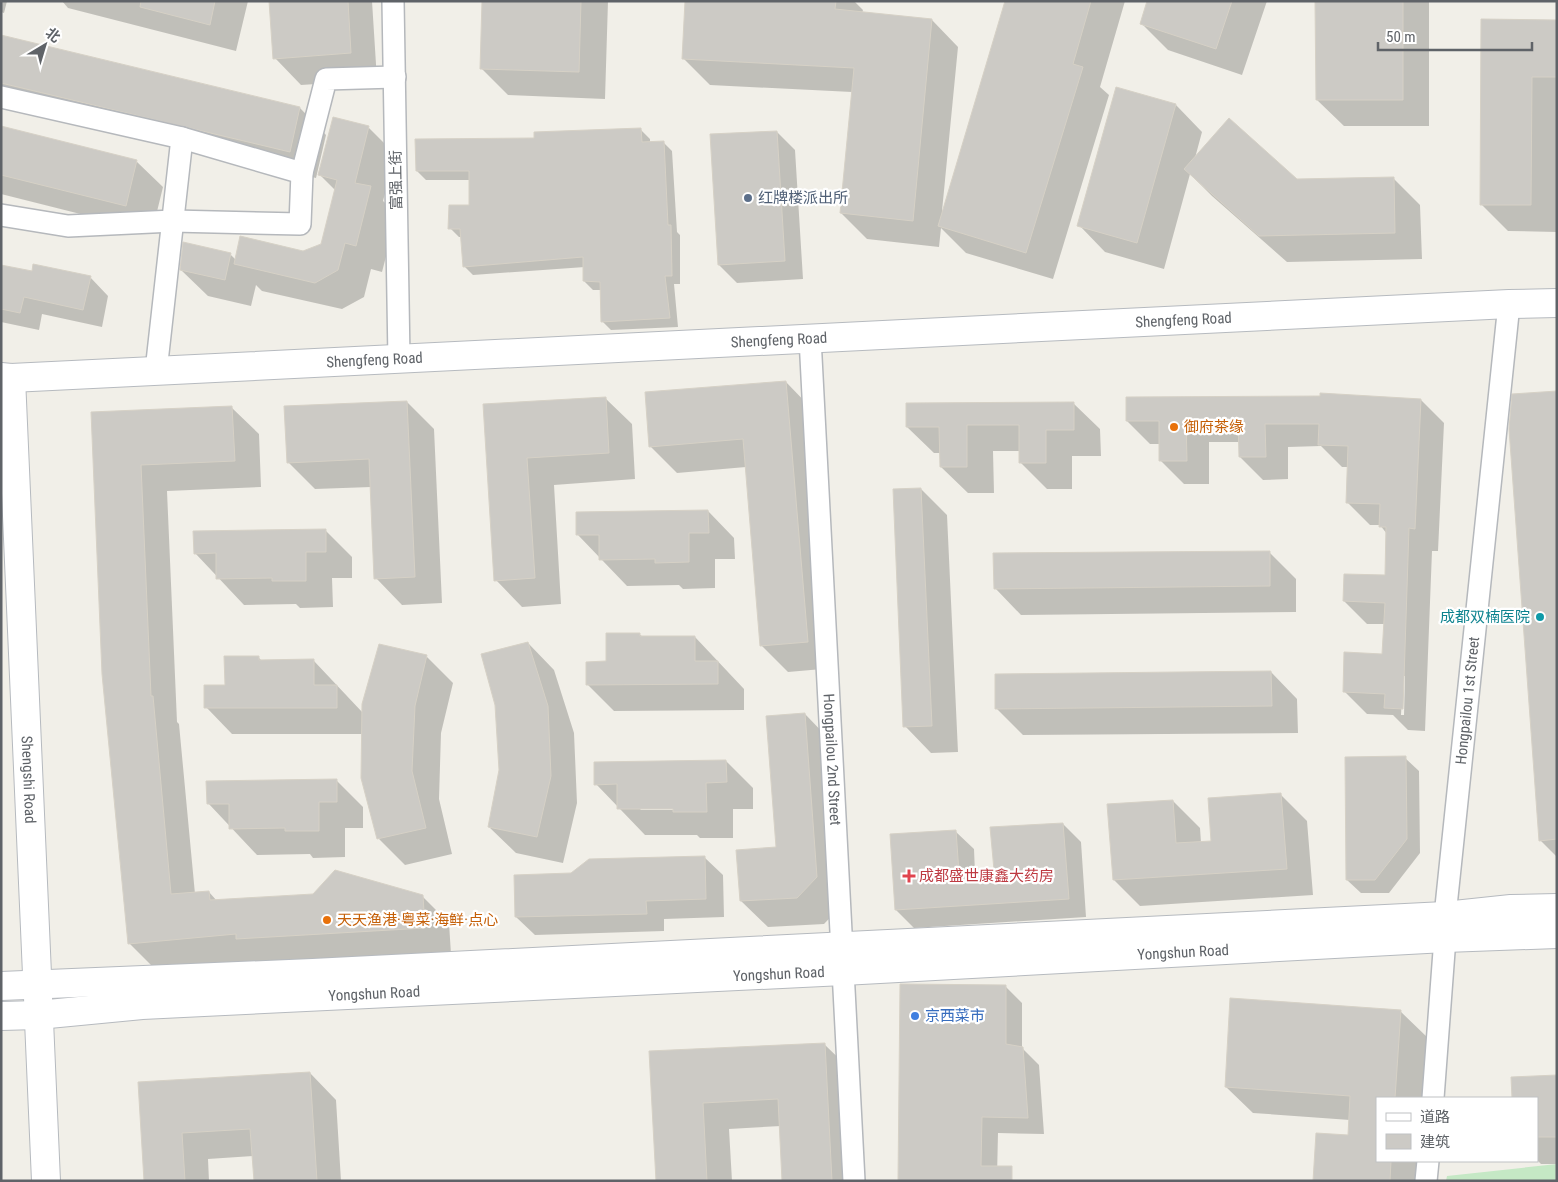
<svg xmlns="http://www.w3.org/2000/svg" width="1558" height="1182" font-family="'Roboto Condensed','Noto Sans SC',sans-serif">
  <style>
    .green { fill: #c5e8c5 }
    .shadow { fill: #0003; fill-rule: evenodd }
    .building { fill: #cccac5; stroke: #d6d1c6 }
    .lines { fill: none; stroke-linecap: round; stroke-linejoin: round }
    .street-casing { stroke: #b5b8bc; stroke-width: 24 }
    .secondary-casing { stroke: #b6babf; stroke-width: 30 }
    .street { stroke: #fff; stroke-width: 21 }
    .secondary { stroke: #fff; stroke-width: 28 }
    .service-dot { fill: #5c6f8a; stroke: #fff; stroke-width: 2 }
    .food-dot { fill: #e8710a; stroke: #fff; stroke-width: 2 }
    .culture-dot { fill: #0f9aa8; stroke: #fff; stroke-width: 2 }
    .health-dot { fill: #e0444e; stroke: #fff; stroke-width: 2 }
    .shop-dot { fill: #3f7fe0; stroke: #fff; stroke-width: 2 }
    .labels { text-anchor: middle; stroke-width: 4.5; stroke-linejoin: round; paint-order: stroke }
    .street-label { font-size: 15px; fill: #5f6368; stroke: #fff }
    .service-label { font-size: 15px; fill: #4e5e75; stroke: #fff; text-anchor: start }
    .food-label { font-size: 15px; fill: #c56008; stroke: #fff; text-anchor: start }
    .culture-label { font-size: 15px; fill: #0d838f; stroke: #fff; text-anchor: end }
    .health-label { font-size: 15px; fill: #be3a42; stroke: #fff; text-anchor: start }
    .shop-label { font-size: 15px; fill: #366cbe; stroke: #fff; text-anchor: start }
  </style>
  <rect width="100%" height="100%" fill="#f1efe8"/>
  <path class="green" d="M1557,1164V1181H1446L1447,1176Z"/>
  <path class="shadow" d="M1,1H7L4,13L1,12Z
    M62,1H248L236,51L68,8Z
    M270,1H372L377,80L301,85L275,58Z
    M483,1H608L605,99L508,95L481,68Z
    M686,1H854L863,10L862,13L932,20L958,47L942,211H944L1007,1H1125L1100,87L1109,95L1053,279L966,253L941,228L939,247L867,239L841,213L852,92L710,85L684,59Z
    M1149,1H1267L1242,75L1168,50L1141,23Z
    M1316,1H1429V126H1344L1317,100Z
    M1482,20L1557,21V232L1508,231L1481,204Z
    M1,36L300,108L326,135L316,178L1,102Z
    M1117,89L1176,105L1202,132L1195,158L1297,180L1393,178L1420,205L1422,259L1287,262L1212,196L1190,174L1164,269L1105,252L1079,225Z
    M1,127L136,161L163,187L152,232L1,194Z
    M368,127L395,154L383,201L397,214L382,272L371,269L364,297L342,309L262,291L256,285L251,306L208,296L181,270L230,254L236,260L303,252L322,245L336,191L320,175Z
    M641,130L650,139V143L663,142L672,151L677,232L680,235V284H674L678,327L611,330L602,321L601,290H593L584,281L585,267L473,275L464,266L462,237H459L450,228L471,206L470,180H426L417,171L536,140Z
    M777,132L795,150L803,279L737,283L719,265Z
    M1,266L33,273L90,277L108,296L102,327L42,314L39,330L1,322Z
    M786,382L812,409L834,668L788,672L761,645L746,467L677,473L650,446Z
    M1557,392V857L1540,840Z
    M605,398L632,424L635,479L554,485L561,604L522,607L496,580L484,405Z
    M1421,400L1444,423L1438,551H1432L1425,731L1408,730L1393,715L1367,714L1344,691L1384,655L1385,624H1367L1344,601L1386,577L1387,534L1380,525H1370L1347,502L1349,467H1342L1321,446L1288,447V479L1263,480L1240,457V442H1209V484H1184L1161,461L1160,444H1150L1127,421ZM1403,676H1405L1404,715H1401Z
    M407,402L434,429L442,603L402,605L376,578L371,487L315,489L288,462Z
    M1073,403L1100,429L1101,456H1072V489H1047L1020,462V451H993L994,493H968L941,467V453H934L907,427Z
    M232,408L259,434L261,487L167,491L177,722L179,724L195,894L209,892L217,901L422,896L449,923L451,954L264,965L260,961L156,970L129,943L92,413Z
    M921,489L947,515L958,752L931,753L905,726Z
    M708,511L734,538L735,559H715V588L683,589L679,585L627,586L578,535Z
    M325,530L352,557V578H332L333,607L300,608L296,604L244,605L195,553Z
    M1269,552L1296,579V612L1021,615L995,588Z
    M639,634L643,637H695L744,689V710L614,711L587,684L607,663Z
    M528,643L554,670L574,733L577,803L563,863L516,853L489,827Z
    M426,656L453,683L441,733L439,799L452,854L405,865L378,838L363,734H232L206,707L226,686L258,657L262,661H314L363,713Z
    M1271,672L1297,699L1298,733L1023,735L996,708Z
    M805,714L831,741L843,904L824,924L768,927L741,901L777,848Z
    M1405,758L1419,771L1420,853L1389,893H1361L1347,880Z
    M726,761L753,788V809H733V838H700L697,835H645L596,784ZM679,807V810H641L639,808Z
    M336,780L363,807V828H345V857L313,858L310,854L257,855L208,803Z
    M1281,795L1307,821L1313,895L1140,906L1114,880L1173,801L1200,828L1201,843L1213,842Z
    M1063,824L1081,842L1086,917L914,928L896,910L955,831L974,849L975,873L995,872Z
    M704,857L723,875L724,917L664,919V931L535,935L516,917L571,875Z
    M1006,987L1022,1003V1048L1039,1065L1044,1134L998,1133L997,1177L899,1181Z
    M1400,1011L1427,1037L1423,1098H1377V1161H1419L1418,1181H1314L1349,1136L1350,1120L1253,1113L1226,1087Z
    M825,1045L852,1071L857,1181H784L781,1126L729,1129L732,1181H657L650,1052Z
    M310,1073L336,1100L341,1181H255L253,1156L208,1159L209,1181H145L139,1083Z
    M1557,1077V1164H1541L1537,1160V1098H1513L1512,1078Z"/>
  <path class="building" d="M141,1H215L210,25L140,7Z
    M269,1H348L351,53L273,59Z
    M482,1H581L579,72L480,69Z
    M685,1H836L835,9L932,19L913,221L840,213L854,68L682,59Z
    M1005,1H1091L1073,64L1083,67L1026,253L938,226Z
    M1147,1H1232L1216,49L1140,24Z
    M1315,1H1403V100H1316Z
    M1481,19L1557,20V77H1532L1531,205H1480Z
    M1,35L300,107L290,152L1,83Z
    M1116,87L1176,104L1137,243L1077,226Z
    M333,117L369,126L355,183L371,186L356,246L345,243L338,270L315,283L234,264L240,236L303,251L321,244L337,180L318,175Z
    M1229,118L1297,179L1394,177L1395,233L1259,236L1184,169Z
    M1,126L137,160L126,206L1,175Z
    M641,128L642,142L664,141L668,225H671L672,276H665L670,318L601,322L600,282L583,281V257L463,267L460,229H448L449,205H469V171H416L415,139L534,138V132Z
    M777,131L785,261L718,265L710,134Z
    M183,242L231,253L225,280L180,270Z
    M33,264L91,276L83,310L24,297L20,313L1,309V265L32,271Z
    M786,381L808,642L760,646L743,439L649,447L645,392Z
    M1557,391V839L1539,841L1509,429L1512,394Z
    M1320,393L1421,399L1415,529L1409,528L1403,709L1384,708L1385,694L1343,692L1344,652L1382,654L1385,603L1343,601L1344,574L1385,575L1386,527H1379L1380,504L1346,503L1348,446L1318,445L1319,424H1265L1266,457H1239L1238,419H1186L1187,461H1159V421H1126V397L1320,396Z
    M606,397L609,453L527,458L535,578L494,581L483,404Z
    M407,401L415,577L374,579L369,459L287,463L284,406Z
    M1074,402V430H1046V463H1019V425H967V467H940L939,427H906V403Z
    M232,406L235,461L141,465L151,696H153L171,894L209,891L210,900L313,894L335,870L423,895L425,928L236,939V934L128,944L102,674L91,412Z
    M921,488L932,726L903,727L893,489Z
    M708,510L709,533H689V562L655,563V559L599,560V535H576V512Z
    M326,529V552H306V581H272V578L216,579V553L194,554L193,531Z
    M1270,551V586L994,589L993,553Z
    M606,633H640V636H695V661H718V684L586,685V662L606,661Z
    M528,642L548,706L551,776L537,837L488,827L499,770L495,705L481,654Z
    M379,644L427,655L415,706L412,771L426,828L377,839L361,778L362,704Z
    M224,656H259V660L314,659V685H337V708H204V685H225Z
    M1271,671L1272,706L995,709V674Z
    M805,713L817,877L797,898L740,901L736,850L776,847L766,716Z
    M1406,756L1407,839L1375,880H1346L1345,757Z
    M726,760L727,782L706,783L707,812H673V809H617V784L594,785V762Z
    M337,779V802H319V831H285V828L229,829V804H207L206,781Z
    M1281,793L1287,869L1113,880L1107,804L1173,800L1176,843L1211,841L1208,798Z
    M1063,823L1069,899L895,910L890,834L956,830L959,873L994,870L990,827Z
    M705,856L706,899L646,901L647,914L515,917L514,875L571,873L589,859Z
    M900,984L1006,985V1044L1023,1047L1028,1118L982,1117L981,1166H1012V1181H898Z
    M1230,998L1401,1010L1395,1098H1377V1161H1391L1390,1181H1313L1316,1133L1348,1135L1350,1096L1225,1087Z
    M825,1043L832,1181H782L778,1099L703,1103L707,1181H656L649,1051Z
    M310,1072L317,1181H254L250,1129L182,1133L185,1181H144L138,1082Z
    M1557,1075V1137H1537V1098H1512L1511,1077Z"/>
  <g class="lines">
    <defs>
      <g id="street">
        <path d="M393,1L399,359"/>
        <path d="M1,97L182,138L156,371"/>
        <path d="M302,173L326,79L395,77"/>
        <path d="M1,215L68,226L173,221L300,224L302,173L182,138"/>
        <path id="s1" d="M810,338L854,1181"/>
        <path id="s2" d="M1433,1098L1445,938V916L1509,304"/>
        <path d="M1426,1181L1428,1161"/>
      </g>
      <g id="secondary">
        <path id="s3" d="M1,377L11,378L1509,304L1557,303"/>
        <path id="s4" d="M11,378L46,1181"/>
        <path d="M1,986L313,973L1445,916L1511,909L1557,908"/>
        <path id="s5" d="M1,1016L38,1015L142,1005L843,971L1445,938L1557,934"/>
      </g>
    </defs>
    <use href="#street" class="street-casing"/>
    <use href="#secondary" class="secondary-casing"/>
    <use href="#street" class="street"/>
    <use href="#secondary" class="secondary"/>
  </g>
  <circle class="service-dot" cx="748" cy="198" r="5"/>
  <g class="food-dot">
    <circle cx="1174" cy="427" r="5"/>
    <circle cx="327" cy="920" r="5"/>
  </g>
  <circle class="culture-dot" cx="1540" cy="617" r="5"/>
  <path class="health-dot" d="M906.5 868.5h5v5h5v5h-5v5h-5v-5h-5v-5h5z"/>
  <circle class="shop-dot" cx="915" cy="1016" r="5"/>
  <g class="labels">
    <g class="street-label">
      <text transform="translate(396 180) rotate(-91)" y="5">富强上街</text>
      <text dy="5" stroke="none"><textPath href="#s3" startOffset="1184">Shengfeng Road</textPath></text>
      <text dy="5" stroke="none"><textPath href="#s3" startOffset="779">Shengfeng Road</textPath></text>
      <text dy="5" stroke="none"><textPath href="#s3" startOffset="374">Shengfeng Road</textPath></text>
      <text dy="5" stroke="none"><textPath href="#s2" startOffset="399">Hongpailou 1st Street</textPath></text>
      <text dy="5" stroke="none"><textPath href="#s1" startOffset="422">Hongpailou 2nd Street</textPath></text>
      <text dy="5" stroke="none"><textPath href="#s4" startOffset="402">Shengshi Road</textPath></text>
      <text dy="5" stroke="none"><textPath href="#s5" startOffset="1184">Yongshun Road</textPath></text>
      <text dy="5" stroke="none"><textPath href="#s5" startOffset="779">Yongshun Road</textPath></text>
      <text dy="5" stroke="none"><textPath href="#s5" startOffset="374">Yongshun Road</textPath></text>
    </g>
    <g class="service-label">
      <text x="758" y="203">红牌楼派出所</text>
    </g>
    <g class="food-label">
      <text x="1184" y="432">御府茶缘</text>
      <text x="337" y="925">天天渔港·粤菜·海鲜·点心</text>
    </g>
    <g class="culture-label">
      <text x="1530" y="622">成都双楠医院</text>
    </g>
    <g class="health-label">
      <text x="919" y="881">成都盛世康鑫大药房</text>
    </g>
    <g class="shop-label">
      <text x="925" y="1021">京西菜市</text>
    </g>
  </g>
  <rect width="1558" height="1182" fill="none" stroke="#5f6368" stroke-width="5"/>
  <rect x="1376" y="1097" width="162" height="65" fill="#ffffff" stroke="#bfc1c3"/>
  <rect x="1386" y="1113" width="25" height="8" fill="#ffffff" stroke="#bfc1c3"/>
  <text x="1420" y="1122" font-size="15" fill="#5f6368">道路</text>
  <rect x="1386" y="1134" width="25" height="15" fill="#cccac5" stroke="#bfc1c3"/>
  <text x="1420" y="1147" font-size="15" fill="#5f6368">建筑</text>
  <g transform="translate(45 45) rotate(38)" stroke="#ffffff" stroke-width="4" paint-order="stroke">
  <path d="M0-4L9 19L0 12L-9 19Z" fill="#5f6368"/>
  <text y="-8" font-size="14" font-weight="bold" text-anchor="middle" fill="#5f6368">北</text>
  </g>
  <path d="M1378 42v8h154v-8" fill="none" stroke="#5f6368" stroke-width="2.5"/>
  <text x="1386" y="42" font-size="15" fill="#5f6368" stroke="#ffffff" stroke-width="4" paint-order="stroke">50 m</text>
</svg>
